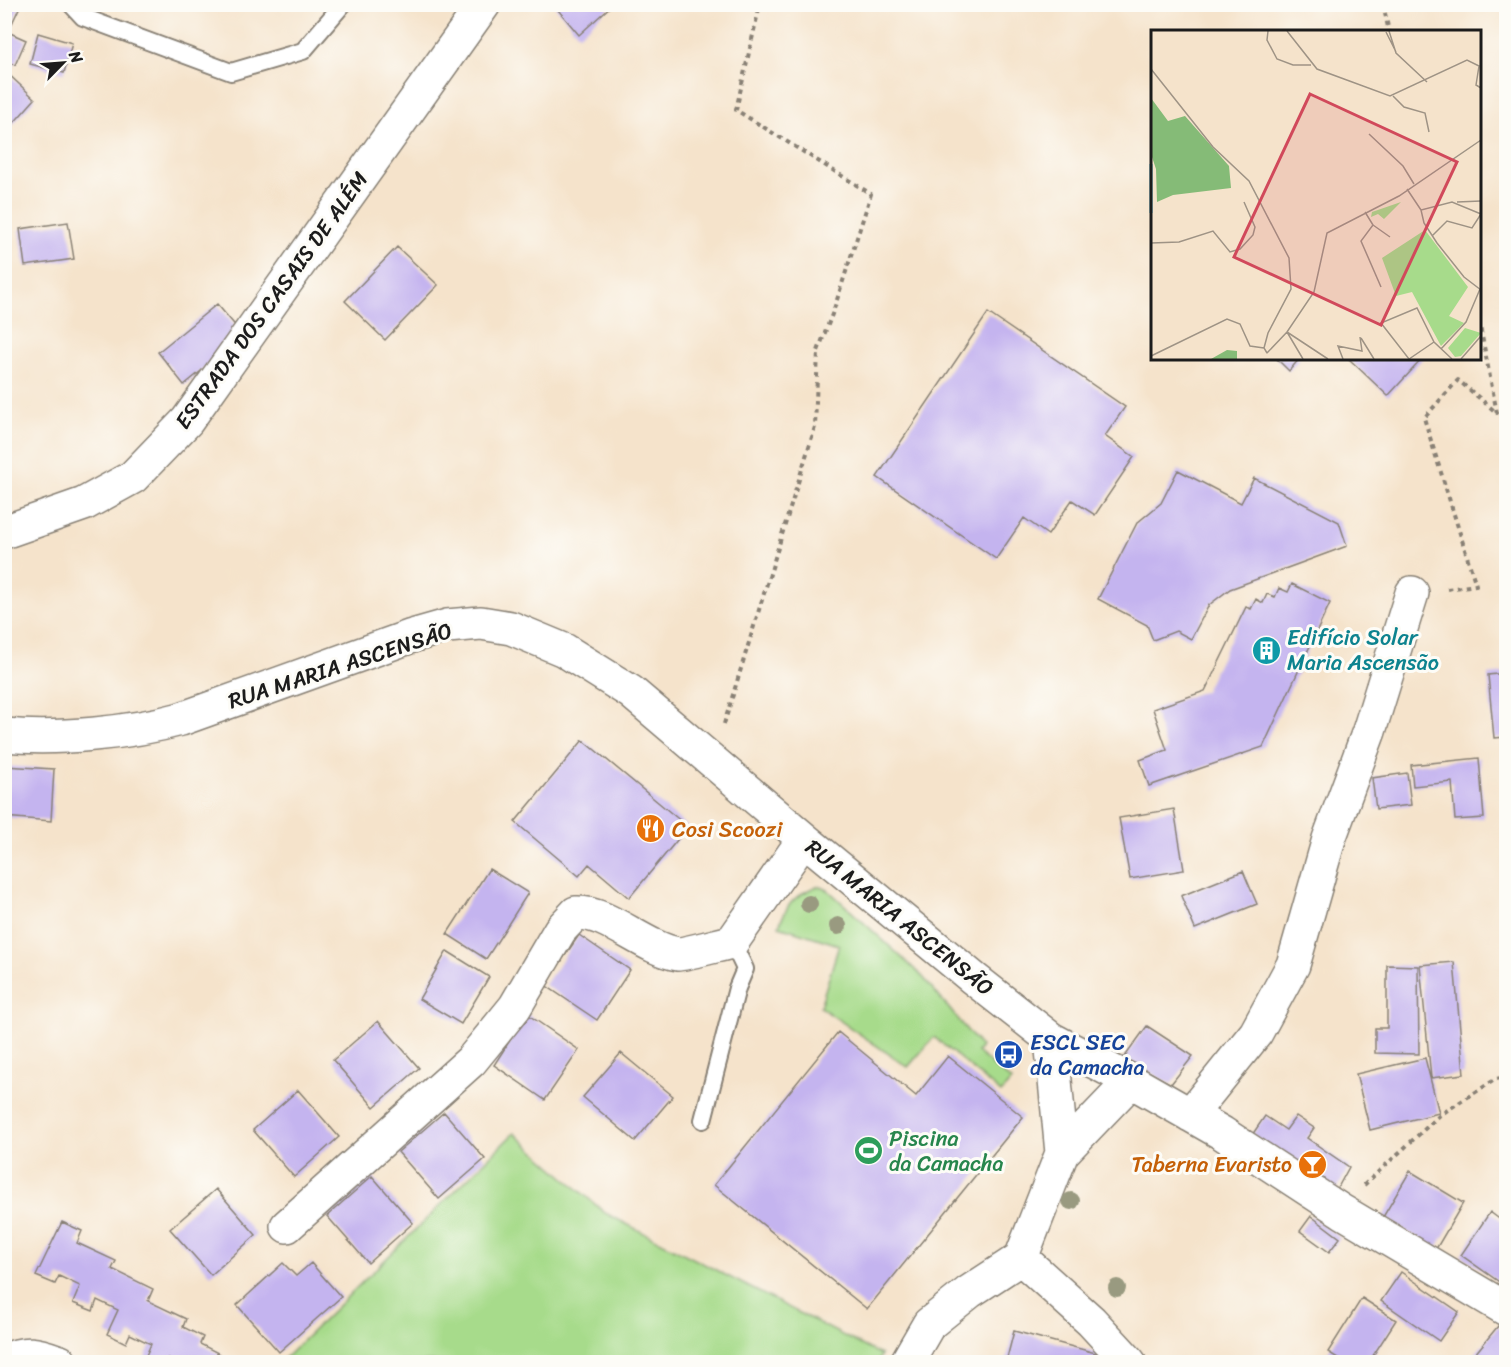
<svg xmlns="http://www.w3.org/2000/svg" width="1511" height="1367" font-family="Sriracha,sans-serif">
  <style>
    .green { fill: #a7db8b; stroke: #627c54; stroke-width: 1.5 }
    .building { fill: #c4b4ef }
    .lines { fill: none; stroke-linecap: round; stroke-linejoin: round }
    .lane-casing { stroke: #888074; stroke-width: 20 }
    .street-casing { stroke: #888074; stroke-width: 36 }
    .path { stroke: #888074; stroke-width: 4; stroke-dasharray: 4.5 4.5; stroke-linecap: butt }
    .lane { stroke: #fff; stroke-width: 16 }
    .street { stroke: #fff; stroke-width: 33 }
    .tree { fill: #999a80 }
    .labels { text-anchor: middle; stroke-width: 6; stroke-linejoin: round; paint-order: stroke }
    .street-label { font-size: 22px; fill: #1c1c1c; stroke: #fdfcf7 }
    .culture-label { font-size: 22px; fill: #0d838f; stroke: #fdfcf7; text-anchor: start }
    .food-label { font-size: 22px; fill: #c56008; stroke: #fdfcf7; text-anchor: start }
    .transit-label { font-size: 22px; fill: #164399; stroke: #fdfcf7; text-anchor: start }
    .leisure-label { font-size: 22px; fill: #27864d; stroke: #fdfcf7; text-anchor: start }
    .inset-river { fill: none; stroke: #50aecf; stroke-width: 3 }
    .inset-road { fill: none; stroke: #9e9385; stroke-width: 1.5 }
    .view { fill: #d1495b; fill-opacity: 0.15; stroke: #d1495b; stroke-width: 3 }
    .inset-edge { fill: none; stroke: #1c1c1c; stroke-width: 3 }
  </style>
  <rect width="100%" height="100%" fill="#fdfcf7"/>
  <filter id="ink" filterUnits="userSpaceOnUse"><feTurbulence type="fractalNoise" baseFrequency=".0167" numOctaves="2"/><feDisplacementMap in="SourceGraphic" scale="12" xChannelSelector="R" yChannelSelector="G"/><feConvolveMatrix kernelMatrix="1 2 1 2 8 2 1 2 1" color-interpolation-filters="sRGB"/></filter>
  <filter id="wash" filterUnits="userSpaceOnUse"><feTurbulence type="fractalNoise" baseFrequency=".008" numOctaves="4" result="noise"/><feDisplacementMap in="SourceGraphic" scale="24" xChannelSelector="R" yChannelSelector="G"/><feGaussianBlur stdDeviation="1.35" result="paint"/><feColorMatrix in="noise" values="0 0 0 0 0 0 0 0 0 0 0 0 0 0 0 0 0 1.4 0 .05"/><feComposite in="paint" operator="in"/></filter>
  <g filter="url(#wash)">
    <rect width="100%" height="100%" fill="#f5e3cb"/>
    <path class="green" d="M817,886L828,890L922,976L981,1047L977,1052L1011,1081L1001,1093L934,1037L908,1067L820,1007L839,945L779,926C788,902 794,896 817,886Z
      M514,1133L605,1213L881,1355L878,1362H281Z"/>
    <g id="blocks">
      <path class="building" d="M4,4H21L8,32L26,40L15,65L4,60Z
        M553,4H613L579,35Z
        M38,33L72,43L64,73L30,64Z
        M4,70L35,99L11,126L4,120Z
        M68,222L74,259L25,266L20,229Z
        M397,247L438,285L385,340L345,301Z
        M217,304L244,336L184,385L158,352Z
        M988,313L1125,407L1105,436L1134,457L1095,515L1072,500L1048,535L1024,518L996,559L877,477Z
        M1276,358H1300L1289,371Z
        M1348,358H1423L1388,396Z
        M1178,470L1241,503L1254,478L1339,522L1347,546L1230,589L1209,605L1191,639L1176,631L1153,640L1147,625L1098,599L1137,523L1161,503Z
        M1292,584L1330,603L1263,747L1149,786L1140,760L1167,750L1153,709L1205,691L1246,607L1251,609L1256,599L1263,603L1267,594L1275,597L1279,588L1288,592Z
        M1506,673V737L1494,738L1488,675Z
        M583,740L688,827L629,898L589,864L579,876L515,822Z
        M1479,758L1484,818L1455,820L1452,782L1413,786L1411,765Z
        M4,766L54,769L51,821L4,817Z
        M1407,773L1411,805L1376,809L1372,778Z
        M1174,809L1184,870L1130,879L1119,818Z
        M489,869L528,893L486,959L447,934Z
        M1243,871L1257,904L1195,929L1181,896Z
        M579,935L630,970L597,1020L545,985Z
        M447,951L489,977L461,1024L419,999Z
        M1454,962L1464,1074L1431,1078L1420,965Z
        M1387,965L1418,966L1419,1054L1375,1053V1028H1387Z
        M527,1014L579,1050L545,1100L494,1065Z
        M378,1021L419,1068L374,1107L333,1060Z
        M1147,1026L1193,1056L1171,1084L1124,1058Z
        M838,1032L916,1096L948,1056L1023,1117L867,1309L714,1185Z
        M621,1053L673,1096L635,1141L583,1097Z
        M1425,1058L1439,1113L1370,1130L1356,1074Z
        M298,1090L339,1137L294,1177L253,1130Z
        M444,1112L485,1159L439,1199L398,1152Z
        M1265,1116L1286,1130L1296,1116L1314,1128L1307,1138L1349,1167L1336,1191L1252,1135Z
        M1410,1171L1463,1203L1436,1249L1383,1217Z
        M372,1176L413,1223L368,1263L327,1216Z
        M216,1189L256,1235L211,1275L170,1229Z
        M1490,1212L1506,1224V1284L1505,1286L1461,1255Z
        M1311,1216L1340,1238L1329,1252L1300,1231Z
        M62,1222L82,1231L77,1243L116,1261L112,1269L153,1289L148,1301L186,1319L183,1327L203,1337L200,1344L220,1354L216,1362H178L168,1358L166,1362H149L144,1360L151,1344L130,1334L126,1343L107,1334L118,1310L97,1300L93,1311L73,1303L80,1286L59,1276L55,1284L36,1276Z
        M283,1263L296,1276L311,1263L341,1297L279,1352L237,1305Z
        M1401,1272L1459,1312L1439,1341L1381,1301Z
        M1362,1298L1396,1320L1369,1362H1344L1328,1352Z
        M1498,1326L1506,1332V1362H1485L1475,1354Z
        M1014,1331L1103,1355L1101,1362H1006Z"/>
    </g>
  </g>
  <g filter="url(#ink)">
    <use href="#blocks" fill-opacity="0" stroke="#888074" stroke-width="1.5"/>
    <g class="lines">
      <defs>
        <path id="lane" d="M71,4L83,17L231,72L303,51L343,4
          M703,1120L737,988L745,969L732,942"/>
        <path id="street" d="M4,532L84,504L133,477L187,421L484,4
          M4,735C57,740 130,733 181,719L412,636L447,626L481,623L511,628L564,650L631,692L804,839L973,978L1051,1039L1131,1081L1222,1133L1343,1212L1506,1309
          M1051,1039L1062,1153
          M1190,1115L1256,1033L1293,965L1329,839L1369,731L1412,593
          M287,1226L471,1061L515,1007L560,930L576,913C607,911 645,949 678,954C685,954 722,944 732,942L804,839
          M1021,1258L1062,1153L1131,1081
          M4,1361C27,1350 37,1354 60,1362
          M907,1362L929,1324L969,1292L1021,1258L1091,1321L1129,1362"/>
      </defs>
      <use href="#lane" class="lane-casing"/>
      <use href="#street" class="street-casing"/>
      <path class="path" d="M1383,4L1389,32
        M1447,589L1476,585L1424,418L1458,380L1497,413L1480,326
        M724,724L815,427L818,351L834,309L871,194L736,110L760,4
        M1364,1185L1440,1115L1496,1079L1506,1077"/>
      <use href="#lane" class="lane"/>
      <use href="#street" class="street"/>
    </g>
    <g class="tree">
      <circle cx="809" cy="904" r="9"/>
      <circle cx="838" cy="926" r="9"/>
      <circle cx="1071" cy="1201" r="9"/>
      <circle cx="1117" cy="1288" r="9"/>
    </g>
  </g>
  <defs>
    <symbol id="building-disc" viewBox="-11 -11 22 22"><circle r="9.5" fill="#0f9aa8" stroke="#fdfcf7"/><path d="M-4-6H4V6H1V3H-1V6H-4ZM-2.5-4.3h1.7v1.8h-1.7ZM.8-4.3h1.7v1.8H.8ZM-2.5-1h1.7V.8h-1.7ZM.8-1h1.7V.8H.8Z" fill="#fff"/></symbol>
    <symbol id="restaurant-disc" viewBox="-11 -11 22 22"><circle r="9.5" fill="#e8710a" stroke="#fdfcf7"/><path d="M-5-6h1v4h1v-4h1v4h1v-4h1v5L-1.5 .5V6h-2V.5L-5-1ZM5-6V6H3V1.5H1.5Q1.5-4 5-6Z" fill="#fff"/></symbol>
    <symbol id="bus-disc" viewBox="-11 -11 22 22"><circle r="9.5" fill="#1a4fb4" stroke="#fdfcf7"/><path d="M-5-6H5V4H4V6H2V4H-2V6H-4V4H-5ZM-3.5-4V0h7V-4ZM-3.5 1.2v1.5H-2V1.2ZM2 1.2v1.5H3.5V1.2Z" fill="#fff"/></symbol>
    <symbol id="stadium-disc" viewBox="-11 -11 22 22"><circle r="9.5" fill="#2e9e5b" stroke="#fdfcf7"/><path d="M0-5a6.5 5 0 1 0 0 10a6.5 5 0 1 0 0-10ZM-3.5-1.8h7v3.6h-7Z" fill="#fff"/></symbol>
    <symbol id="bar-disc" viewBox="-11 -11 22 22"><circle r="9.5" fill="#e8710a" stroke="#fdfcf7"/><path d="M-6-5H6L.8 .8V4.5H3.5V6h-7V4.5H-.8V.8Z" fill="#fff"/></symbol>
  </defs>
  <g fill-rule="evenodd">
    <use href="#building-disc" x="1250" y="634" width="33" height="33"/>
    <use href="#restaurant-disc" x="634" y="812" width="33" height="33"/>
    <use href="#bus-disc" x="992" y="1038" width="33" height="33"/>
    <use href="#stadium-disc" x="852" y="1134" width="33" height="33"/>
    <use href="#bar-disc" x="1296" y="1148" width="33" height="33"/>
  </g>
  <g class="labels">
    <g class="street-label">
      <text transform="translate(271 300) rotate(-54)" y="8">ESTRADA DOS CASAIS DE ALÉM</text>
      <text transform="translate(340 665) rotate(-18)" y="8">RUA MARIA ASCENSÃO</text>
      <text transform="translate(900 917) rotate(39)" y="8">RUA MARIA ASCENSÃO</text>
    </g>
    <g class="culture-label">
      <text x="1287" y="645">Edifício Solar<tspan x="1287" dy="25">Maria Ascensão</tspan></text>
    </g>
    <g class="food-label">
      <text x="672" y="837">Cosi Scoozi</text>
      <text x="1292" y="1172" text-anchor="end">Taberna Evaristo</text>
    </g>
    <g class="transit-label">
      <text x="1030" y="1050">ESCL SEC<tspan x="1030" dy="25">da Camacha</tspan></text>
    </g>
    <g class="leisure-label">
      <text x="889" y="1146">Piscina<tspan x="889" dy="25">da Camacha</tspan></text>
    </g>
  </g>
  <g transform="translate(1151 30)">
    <rect width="330" height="330" fill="#f5e3cb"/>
    <path d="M250,172L233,189L227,184L220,187L221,182ZM274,200L317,257L298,286L313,293L290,316L261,262L245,266L231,228ZM314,298L330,303L310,326L304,327L297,318Z" fill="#a7db8b"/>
    <path d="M0,68L17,91L34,86L78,136L80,158L22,165L6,172L5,139L0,124ZM76,320L86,321V329H60Z" fill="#85bb77"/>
    <path class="inset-river" d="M0,134V183"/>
    <path class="inset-road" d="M117,1L116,10L126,29L142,35H160M136,1L166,39L239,66L316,30L328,36L325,55L330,58M238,1L245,23L276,52M235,2L245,22M0,39L62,117L98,151L138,228L140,259L117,303L113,318L116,323M242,66L253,77L274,83L278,102M218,104L252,136L263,154M256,159L270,180M306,172L330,171M214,182L222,195L210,211L230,257M330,184L301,172L270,180L273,193L286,213L313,247L330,260M222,195L239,207M281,206L296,191L321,198L330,184M0,213L28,212L62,201L79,222L89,219L102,205L104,197L93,172M136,302L177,329M136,302L152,329M210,308L223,329M283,312L258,329L230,293L266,278L283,312L301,329M290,319L315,292L329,259M116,323L136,302L163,262L176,203L248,166L330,110M0,326L76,289L89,294L99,316L113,318M192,329L187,316L211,321L209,307M310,329L330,306"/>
    <path class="view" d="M159,64L306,132L230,295L83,227Z"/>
    <rect width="330" height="330" class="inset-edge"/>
  </g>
  <rect width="1511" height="1367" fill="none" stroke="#fdfcf7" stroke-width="24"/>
  <g transform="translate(63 63) rotate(65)" stroke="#fdfcf7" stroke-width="4.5" paint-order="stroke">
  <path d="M0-4.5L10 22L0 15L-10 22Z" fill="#1c1c1c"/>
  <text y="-9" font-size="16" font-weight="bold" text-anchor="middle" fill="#1c1c1c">N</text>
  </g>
</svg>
